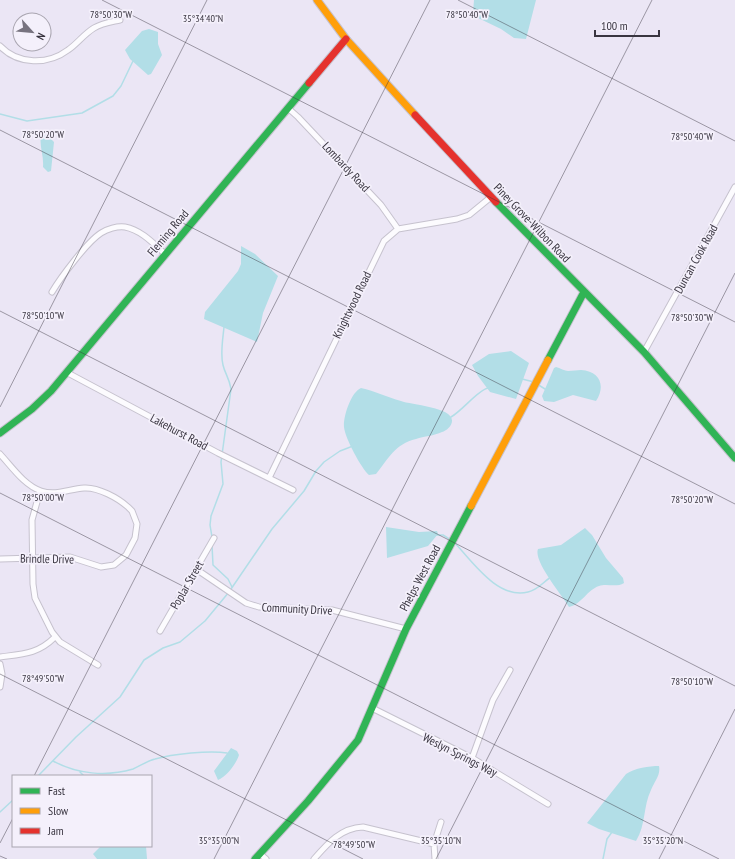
<svg xmlns="http://www.w3.org/2000/svg" width="735" height="859" font-family="'PT Sans Narrow',sans-serif">
  <style>
    .water { fill: #b2dee7 }
    .lines { fill: none; stroke-linecap: round; stroke-linejoin: round }
    .stream { stroke: #b2dee7; stroke-width: 1.5 }
    .street-casing { stroke: #c6c2ce; stroke-width: 7 }
    .fast-casing { stroke: #c6c2ce; stroke-width: 9 }
    .slow-casing { stroke: #c6c2ce; stroke-width: 9 }
    .jam-casing { stroke: #c6c2ce; stroke-width: 9 }
    .street { stroke: #fcfbfe; stroke-width: 5 }
    .fast { stroke: #30b455; stroke-width: 7 }
    .slow { stroke: #ff9f0a; stroke-width: 7 }
    .jam { stroke: #e5322d; stroke-width: 7 }
    .ticks { fill: none; stroke: #393540; stroke-width: 1; stroke-opacity: 0.45 }
    .labels { text-anchor: middle; stroke-width: 3.5; stroke-linejoin: round; paint-order: stroke }
    .street-label { font-size: 12px; fill: #393540; stroke: #f4f0fb }
    .ticks-label { font-size: 10px; text-anchor: middle; fill: #393540; stroke: #f4f0fb; stroke-width: 3.5; stroke-linejoin: round; paint-order: stroke }
  </style>
  <rect width="100%" height="100%" fill="#ebe6f5"/>
  <path class="water" d="M474,0H536L526,39L514,38L501,29L476,17L473,13Z
    M149,29L158,32V44L162,55L151,74L148,75L130,59L125,50L142,31Z
    M41,135L48,136L54,142L51,171L48,172L43,167C44,155 39,147 41,135Z
    M241,246L255,254L278,276L263,313L257,342L204,319L205,312L238,271L241,264Z
    M511,351L529,363L516,399L490,392L478,376L472,365L489,354Z
    M556,367C560,368 565,371 568,371C573,371 577,370 581,370C600,371 606,386 596,401L573,395L554,402L544,401L542,396L554,368Z
    M361,388C375,391 387,397 401,401C411,405 453,407 452,421C452,426 446,431 442,432C434,436 424,436 416,439C395,444 388,459 376,474L369,475C361,468 345,438 344,427C343,417 351,392 361,388Z
    M386,527L419,532L437,531L438,534L428,546L387,558Z
    M585,528L592,535L606,558L623,578L624,583C616,588 607,583 599,586C587,590 582,604 569,607C562,595 533,561 538,549L561,545Z
    M231,748L237,751L239,755C236,764 227,776 218,780L214,771Z
    M659,766C661,775 654,782 651,790C643,806 646,825 636,841L599,829L587,823L626,774C635,768 649,766 659,766Z
    M101,846H146L147,859H97L93,854Z"/>
  <g class="lines">
    <path class="stream" d="M0,114L27,121L82,113L113,96L121,86L133,61
      M522,379L534,382
      M537,384L545,389
      M451,417C463,410 478,390 488,388
      M436,535H443L451,540
      M212,537L210,525L211,516L223,484L221,462L231,389C229,377 225,374 223,365C220,354 223,338 224,327
      M454,542C472,561 498,600 528,592C538,590 543,582 551,577
      M212,545L213,565L228,579L232,587
      M53,761C77,774 106,777 133,769C140,766 147,761 155,759C172,754 210,750 227,753
      M80,772L84,776
      M38,776L76,737L120,697L144,660L163,648L180,642L205,621L229,592L272,529L304,491L316,471L324,462L340,451L353,446
      M0,812L13,800
      M603,859L607,839L612,832"/>
    <defs>
      <path id="street" d="M0,46C18,65 48,65 68,50C77,44 84,34 94,28C102,23 111,22 120,20
        M289,109L298,117L381,205L398,229
        M52,292C61,277 87,242 101,233C107,229 117,226 125,227C141,230 153,243 165,254
        M644,352L735,187
        M66,372L218,453L293,490
        M0,454C12,467 24,485 41,491C56,496 69,489 84,488C98,487 118,498 128,507L132,511L137,524L135,538L126,555L114,565L101,567L70,557L0,559
        M269,478L384,241L398,229L457,219L469,215L491,197
        M40,491L32,520L33,584L35,598L52,632L60,642L98,665
        M196,569L246,603L259,607L332,610L406,629
        M160,631L214,538
        M0,657C23,654 38,654 55,637
        M0,664L2,674L0,687
        M372,708L472,758L548,804
        M472,758L493,700L510,670
        M260,854L266,859
        M314,859C328,843 341,828 363,827L434,844
        M435,859L434,844L441,822"/>
      <path id="fast" d="M496,202L644,352L735,458
        M548,360L584,292
        M0,433L32,409L51,391L309,83
        M255,859L308,801L358,740L406,629L471,506"/>
      <path id="slow" d="M317,0L346,39L415,115
        M471,506L548,360"/>
      <path id="jam" d="M309,83L346,39
        M415,115L496,202"/>
    </defs>
    <use href="#street" class="street-casing"/>
    <use href="#fast" class="fast-casing"/>
    <use href="#slow" class="slow-casing"/>
    <use href="#jam" class="jam-casing"/>
    <use href="#street" class="street"/>
    <use href="#fast" class="fast"/>
    <use href="#slow" class="slow"/>
    <use href="#jam" class="jam"/>
  </g>
  <path class="ticks" d="M102,0L735,322M458,0L735,141M0,130L735,504M0,311L735,686M0,407L207,0M0,493L719,859M0,674L363,859M34,776L430,0M0,843L13,818M0,856L7,859M214,859L652,0M436,859L735,273M659,859L735,709"/>
  <g class="labels">
    <g class="street-label">
      <text transform="translate(346 167) rotate(47)" y="4">Lombardy Road</text>
      <text transform="translate(532 223) rotate(46)" y="4">Piney Grove-Wilbon Road</text>
      <text transform="translate(168 233) rotate(-50)" y="4">Fleming Road</text>
      <text transform="translate(696 259) rotate(-61)" y="4">Duncan Cook Road</text>
      <text transform="translate(352 305) rotate(-64)" y="4">Knightwood Road</text>
      <text transform="translate(179 432) rotate(28)" y="4">Lakehurst Road</text>
      <text transform="translate(47 559) rotate(1)" y="4">Brindle Drive</text>
      <text transform="translate(420 578) rotate(-62)" y="4">Phelps West Road</text>
      <text transform="translate(187 585) rotate(-60)" y="4">Poplar Street</text>
      <text transform="translate(297 609) rotate(3)" y="4">Community Drive</text>
      <text transform="translate(460 755) rotate(27)" y="4">Weslyn Springs Way</text>
    </g>
  </g>
  <g class="ticks-label">
    <text x="111" y="18">78°50'30"W</text>
    <text x="467" y="18">78°50'40"W</text>
    <text x="203" y="22">35°34'40"N</text>
    <text x="43" y="138">78°50'20"W</text>
    <text x="692" y="140">78°50'40"W</text>
    <text x="43" y="319">78°50'10"W</text>
    <text x="692" y="321">78°50'30"W</text>
    <text x="43" y="501">78°50'00"W</text>
    <text x="692" y="503">78°50'20"W</text>
    <text x="43" y="682">78°49'50"W</text>
    <text x="692" y="685">78°50'10"W</text>
    <text x="219" y="844">35°35'00"N</text>
    <text x="441" y="844">35°35'10"N</text>
    <text x="663" y="844">35°35'20"N</text>
    <text x="354" y="848">78°49'50"W</text>
  </g>
  <rect x="12" y="775" width="140" height="72" fill="#f4f0fb" stroke="#a9a5b0"/>
  <rect x="20" y="788" width="20" height="6" fill="#30b455" stroke="#a9a5b0"/>
  <text x="48" y="795" font-size="12" fill="#393540">Fast</text>
  <rect x="20" y="808" width="20" height="6" fill="#ff9f0a" stroke="#a9a5b0"/>
  <text x="48" y="815" font-size="12" fill="#393540">Slow</text>
  <rect x="20" y="828" width="20" height="6" fill="#e5322d" stroke="#a9a5b0"/>
  <text x="48" y="835" font-size="12" fill="#393540">Jam</text>
  <g transform="translate(32 32) rotate(117)"><circle r="19" fill="#f4f0fb" stroke="#a9a5b0"/>
  <path d="M0-3L7 15L0 10L-7 15Z" fill="#77737f"/>
  <text y="-6" font-size="11" font-weight="bold" text-anchor="middle" fill="#393540">N</text>
  </g>
  <path d="M595 30v6h64v-6" fill="none" stroke="#393540" stroke-width="2"/>
  <text x="601" y="30" font-size="12" fill="#393540" stroke="#f4f0fb" stroke-width="3" paint-order="stroke">100 m</text>
</svg>
